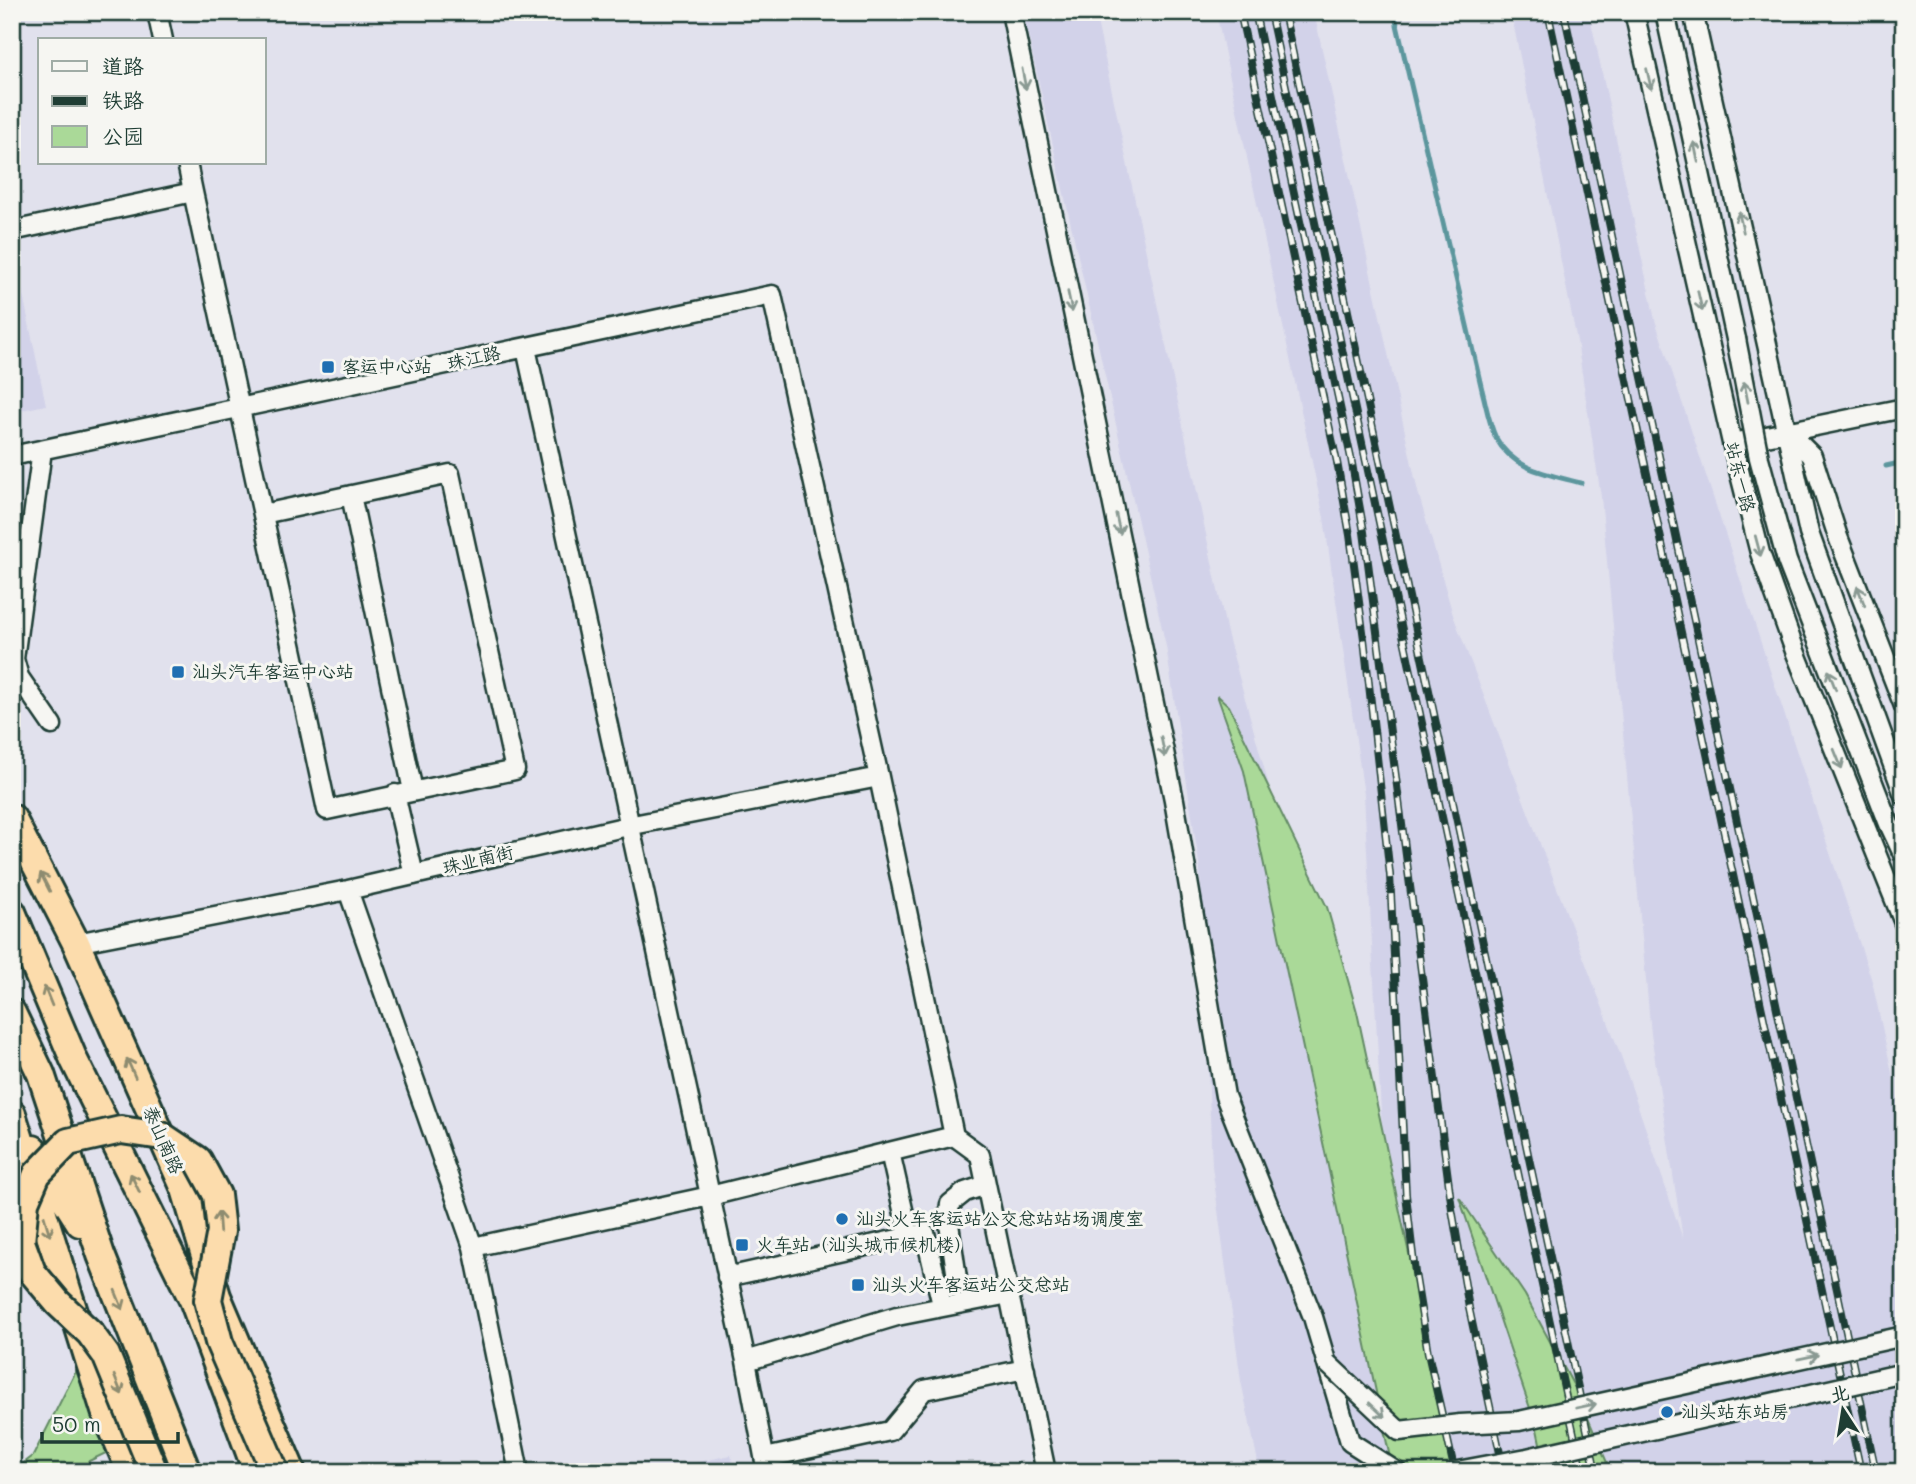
<svg xmlns="http://www.w3.org/2000/svg" width="1916" height="1484" font-family="Mali,'LXGW WenKai TC',sans-serif">
  <style>
    .built { fill: #d2d2e9 }
    .green { fill: #aad998; stroke: #648b66; stroke-width: 2 }
    .lines { fill: none; stroke-linecap: round; stroke-linejoin: round }
    .stream { stroke: #5c969d; stroke-width: 5 }
    .minor-casing { stroke: #1f3d34; stroke-width: 23 }
    .highway-casing { stroke: #1f3d34; stroke-width: 32 }
    .minor { stroke: #f6f6f2; stroke-width: 18 }
    .highway { stroke: #fcdcac; stroke-width: 26 }
    .rail-casing { stroke: #1f3d34; stroke-width: 8 }
    .rail { stroke: #f6f6f2; stroke-width: 5; stroke-dasharray: 16; stroke-linecap: butt }
    .minor-bridge-casing { stroke: #1f3d34; stroke-width: 23; stroke-linecap: butt }
    .highway-bridge-casing { stroke: #1f3d34; stroke-width: 32; stroke-linecap: butt }
    .minor-bridge { stroke: #f6f6f2; stroke-width: 18 }
    .highway-bridge { stroke: #fcdcac; stroke-width: 26 }
    .oneway { stroke: #8a9a93 }
    .oneway2 { stroke: #8e8c70 }
    .poi-dot { fill: #1f6fb2; stroke: #f6f6f2; stroke-width: 2.5 }
    .labels { text-anchor: middle; stroke-width: 6; stroke-linejoin: round; paint-order: stroke }
    .street-label { font-size: 18px; fill: #1f3d34; stroke: #f6f6f2 }
    .poi-label { font-size: 18px; fill: #1f3d34; stroke: #f6f6f2; text-anchor: start }
  </style>
  <rect width="100%" height="100%" fill="#e1e1ed"/>
  <filter id="ink" filterUnits="userSpaceOnUse"><feTurbulence type="fractalNoise" baseFrequency=".0143" numOctaves="2"/><feDisplacementMap in="SourceGraphic" scale="14" xChannelSelector="R" yChannelSelector="G"/><feConvolveMatrix kernelMatrix="1 2 1 2 8 2 1 2 1" color-interpolation-filters="sRGB"/></filter>
  <g filter="url(#ink)">
    <path class="built" d="M1023,12H1095L1227,633L1359,1114L1383,1150L1364,795L1324,518L1216,12H1314L1418,492L1453,615L1621,1056L1683,1239L1651,1034L1601,497L1577,341L1511,12H1589L1655,320L1872,981L1904,1128V1472H1260L1241,1381L1212,1166L1200,869L1166,646Z
      M12,242L46,405L12,412Z
      M731,1455L735,1472H654Z"/>
    <path class="green" d="M1217,695L1229,706L1327,907L1357,1012L1456,1472H1393L1244,771Z
      M1459,1197L1525,1295L1576,1390L1611,1472H1546L1537,1429Z
      M76,1371L108,1452L89,1461L86,1472H12L33,1456Z"/>
    <g class="lines">
      <path class="stream" d="M1394,12L1482,390C1486,405 1489,424 1496,438C1513,470 1548,474 1581,483
        M1886,466L1904,462"/>
      <defs>
        <path id="minor" d="M157,12L163,40
          M1011,12L1174,800L1225,1096L1313,1317L1350,1442L1397,1472
          M1634,12L1732,443L1760,553L1795,651L1904,923
          M1665,12L1736,339
          M1693,12L1809,533L1904,795
          M187,163L193,192L327,810L515,770L450,474L263,514
          M12,231L193,192
          M526,348L746,1361L767,1472
          M1788,432L1812,456L1838,537L1904,706
          M1732,443L1904,408
          M42,450L14,659L19,677L52,725
          M12,456L772,295L879,777L954,1136L980,1155L1046,1472
          M351,495L413,791
          M395,794L414,875
          M348,890L473,1247L519,1472
          M76,943L348,890L628,826L879,777
          M890,1152L909,1236
          M473,1247L710,1196L954,1136
          M727,1277L925,1233L942,1305
          M958,1285L948,1217L950,1204L965,1192L986,1185
          M746,1361L897,1316L1009,1294
          M765,1458L890,1431L924,1390L1025,1369"/>
        <path id="highway" d="M12,818L76,943L185,1189L217,1296L292,1472
          M12,912L74,1060L193,1300L257,1472
          M12,1013L41,1074L101,1255L187,1472
          M12,1114L105,1411L131,1472
          M33,1149L80,1223"/>
      </defs>
      <use href="#minor" class="minor-casing"/>
      <use href="#highway" class="highway-casing"/>
      <use href="#minor" class="minor"/>
      <use href="#highway" class="highway"/>
      <defs>
        <path id="rail" d="M1240,12L1337,462L1350,535L1364,639L1390,875L1406,1195L1415,1273L1428,1353L1455,1472
          M1255,12L1351,458L1364,532L1452,1209L1469,1308L1504,1472
          M1270,12L1582,1472
          M1284,12L1596,1472
          M1548,12L1861,1472
          M1564,12L1876,1472"/>
      </defs>
      <use href="#rail" class="rail-casing"/>
      <use href="#rail" class="rail"/>
      <defs>
        <path id="minor-bridge" d="M1736,339L1759,458L1787,561L1889,824L1904,856
          M1327,1363L1399,1431L1460,1424L1519,1421L1904,1336
          M1452,1472L1527,1458L1904,1373"/>
        <path id="highway-bridge" d="M154,1472L106,1355L90,1333L58,1303L32,1272L21,1242L25,1202L37,1174L68,1142L121,1130L162,1136L198,1160L217,1195L221,1231L208,1300L219,1342L275,1472"/>
      </defs>
      <use href="#minor-bridge" class="minor-bridge-casing"/>
      <use href="#highway-bridge" class="highway-bridge-casing"/>
      <use href="#minor-bridge" class="minor-bridge"/>
      <use href="#highway-bridge" class="highway-bridge"/>
    </g>
    <defs><path id="oneway-shaft" d="M-6 0H5M1.5-3L5.5 0L1.5 3" fill="none" stroke-width="1.6" stroke-linecap="round" stroke-linejoin="round" transform="scale(1.75)"/></defs>
    <g class="oneway">
      <use href="#oneway-shaft" transform="translate(1024 79) rotate(79)"/>
      <use href="#oneway-shaft" transform="translate(1649 79) rotate(77)"/>
      <use href="#oneway-shaft" transform="translate(1696 152) rotate(-102)"/>
      <use href="#oneway-shaft" transform="translate(1741 222) rotate(-103)"/>
      <use href="#oneway-shaft" transform="translate(1700 301) rotate(77)"/>
      <use href="#oneway-shaft" transform="translate(1070 302) rotate(78)"/>
      <use href="#oneway-shaft" transform="translate(1746 392) rotate(-101)"/>
      <use href="#oneway-shaft" transform="translate(1118 524) rotate(78)"/>
      <use href="#oneway-shaft" transform="translate(1758 546) rotate(75)"/>
      <use href="#oneway-shaft" transform="translate(1861 596) rotate(-111)"/>
      <use href="#oneway-shaft" transform="translate(1832 680) rotate(-111)"/>
      <use href="#oneway-shaft" transform="translate(1163 747) rotate(79)"/>
      <use href="#oneway-shaft" transform="translate(1838 759) rotate(68)"/>
      <use href="#oneway-shaft" transform="translate(1808 1357) rotate(-12)"/>
      <use href="#oneway-shaft" transform="translate(1586 1406) rotate(-12)"/>
      <use href="#oneway-shaft" transform="translate(1377 1410) rotate(43)"/>
    </g>
    <g class="oneway2">
      <use href="#oneway-shaft" transform="translate(45 882) rotate(-117)"/>
      <use href="#oneway-shaft" transform="translate(48 996) rotate(-112)"/>
      <use href="#oneway-shaft" transform="translate(131 1068) rotate(-114)"/>
      <use href="#oneway-shaft" transform="translate(135 1183) rotate(-116)"/>
      <use href="#oneway-shaft" transform="translate(219 1222) rotate(-94)"/>
      <use href="#oneway-shaft" transform="translate(47 1226) rotate(73)"/>
      <use href="#oneway-shaft" transform="translate(119 1300) rotate(68)"/>
      <use href="#oneway-shaft" transform="translate(118 1385) rotate(68)"/>
    </g>
  </g>
  <g class="poi-dot">
    <rect x="321" y="360" width="14" height="14" rx="3.5"/>
    <rect x="171" y="665" width="14" height="14" rx="3.5"/>
    <circle cx="842" cy="1219" r="7"/>
    <rect x="735" y="1238" width="14" height="14" rx="3.5"/>
    <rect x="851" y="1278" width="14" height="14" rx="3.5"/>
    <circle cx="1667" cy="1412" r="7"/>
  </g>
  <g class="labels">
    <g class="street-label">
      <text transform="translate(474 358) rotate(-12)" y="6">珠江路</text>
      <text transform="translate(1740 477) rotate(76)" y="6">站东一路</text>
      <text transform="translate(478 860) rotate(-13)" y="6">珠业南街</text>
      <text transform="translate(163 1140) rotate(66)" y="6">泰山南路</text>
    </g>
    <g class="poi-label">
      <text x="342" y="373">客运中心站</text>
      <text x="192" y="678">汕头汽车客运中心站</text>
      <text x="856" y="1225">汕头火车客运站公交总站站场调度室</text>
      <text x="756" y="1251">火车站（汕头城市候机楼）</text>
      <text x="872" y="1291">汕头火车客运站公交总站</text>
      <text x="1681" y="1418">汕头站东站房</text>
    </g>
  </g>
  <rect width="1916" height="1484" fill="none" stroke="#f6f6f2" stroke-width="42"/>
  <rect x="21" y="21" width="1874" height="1442" fill="none" stroke="#1f3d34" stroke-width="2.5" filter="url(#ink)"/>
  <rect x="38" y="38" width="228" height="126" fill="#f6f6f2" stroke="#a0aca6" stroke-width="2"/>
  <rect x="52" y="61" width="35" height="10" fill="#f6f6f2" stroke="#a0aca6" stroke-width="2"/>
  <text x="102" y="74" font-size="21" fill="#1f3d34">道路</text>
  <rect x="52" y="96" width="35" height="10" fill="#1f3d34" stroke="#a0aca6" stroke-width="2"/>
  <text x="102" y="108" font-size="21" fill="#1f3d34">铁路</text>
  <rect x="52" y="126" width="35" height="21" fill="#aad998" stroke="#a0aca6" stroke-width="2"/>
  <text x="102" y="144" font-size="21" fill="#1f3d34">公园</text>
  <g transform="translate(1843 1410) rotate(348)" stroke="#f6f6f2" stroke-width="5" paint-order="stroke">
  <path d="M0-5L12 26L0 18L-12 26Z" fill="#1f3d34"/>
  <text y="-10" font-size="19" font-weight="bold" text-anchor="middle" fill="#1f3d34">北</text>
  </g>
  <path d="M42 1432v10h136v-10" fill="none" stroke="#1f3d34" stroke-width="3.5"/>
  <text x="52" y="1432" font-size="21" fill="#1f3d34" stroke="#f6f6f2" stroke-width="5" paint-order="stroke">50 m</text>
</svg>
